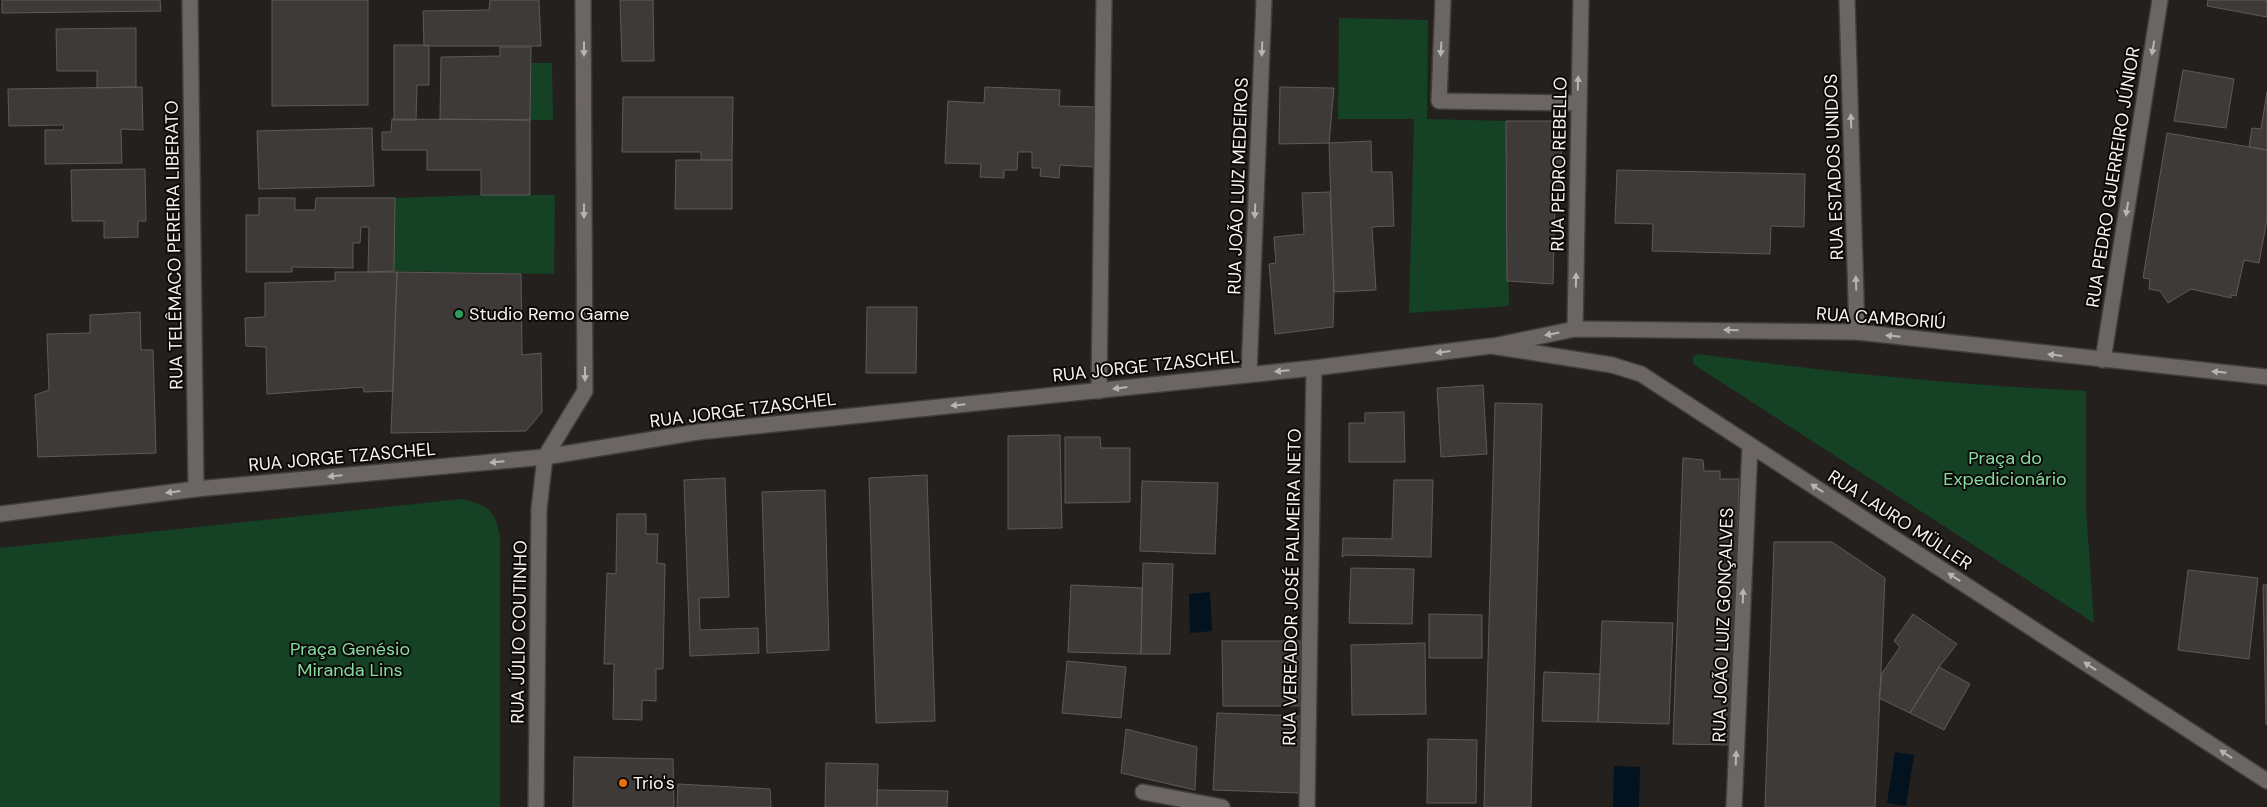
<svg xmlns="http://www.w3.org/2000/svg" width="2267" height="807" font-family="'DM Sans',sans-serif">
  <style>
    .green { fill: #154225 }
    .water { fill: #02121f }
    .building { fill: #3e3a38; stroke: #5f5a58 }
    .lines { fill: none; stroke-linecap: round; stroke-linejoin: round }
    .minor-casing { stroke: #403d3b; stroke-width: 18 }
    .tertiary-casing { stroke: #403d3b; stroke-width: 18 }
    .secondary-casing { stroke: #403d3b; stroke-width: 18 }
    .minor { stroke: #6b6663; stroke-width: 15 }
    .tertiary { stroke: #6b6663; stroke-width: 15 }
    .secondary { stroke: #6b6663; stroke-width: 15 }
    .oneway { fill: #b8b4b2 }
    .leisure-dot { fill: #2e9e5b; stroke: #0c0a09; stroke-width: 2 }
    .food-dot { fill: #e8710a; stroke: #0c0a09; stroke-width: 2 }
    .labels { text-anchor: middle; stroke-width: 4; stroke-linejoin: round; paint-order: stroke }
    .street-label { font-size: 18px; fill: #f7f4f2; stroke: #0c0a09 }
    .poi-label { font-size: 18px; fill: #f7f4f2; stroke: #0c0a09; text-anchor: start }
    .park-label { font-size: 18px; fill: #86dc9f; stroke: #0c0a09 }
  </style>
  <rect width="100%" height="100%" fill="#24201e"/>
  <path class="green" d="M1339,18L1428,20L1427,119L1506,121L1509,306L1409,313L1414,119H1338Z
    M531,63H552L553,120H530Z
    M481,195H555L554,274L394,271L395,198Z
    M1698,354C1827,372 1956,385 2086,391V509L2094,623L1693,364V357Z
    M462,499C487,505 496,511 500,537V807H0V548Z"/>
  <path class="water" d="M1210,592L1212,631L1190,633L1189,594Z
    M1895,752L1914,755L1906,806L1887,803Z
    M1614,766L1640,767L1639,807H1613Z"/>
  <path class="building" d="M2,0H160L161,11L2,13Z
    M272,0H368V105L272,106Z
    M490,0H539L541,46H424L423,11L489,10Z
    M620,0H653L654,61H622Z
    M2208,0H2267V17L2207,6Z
    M136,28V87L97,88V71H57L56,29Z
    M394,45H429V85H417L416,120H394Z
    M500,47H531L530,120L440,119L441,57L500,56Z
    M2183,70L2234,79L2226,128L2174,121Z
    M142,87L143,130L121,129L122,163L45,164V130H63L64,125L9,126L8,89Z
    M985,87L1060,90L1059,106L1098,107L1095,167L1060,165L1059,178L1040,176L1041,168H1032V152H1018L1017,170H1004V178L980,177L981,164L945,163L948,101L984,103Z
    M1280,87L1334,88L1329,143L1279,144Z
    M2267,92V150L2249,147L2252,128L2261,129Z
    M623,97H733L732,160H701V152H622Z
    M392,119L530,120V195H481V170H427V150H382V132H391Z
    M1506,121H1562L1560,204L1555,203L1553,284L1507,281Z
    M372,128L374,186L259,189L257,131Z
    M2167,133L2267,150V219L2259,263L2244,260L2236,296L2231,295V298L2191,289L2168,303L2160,291L2149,289L2150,279L2143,278Z
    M1371,141L1372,172H1392L1394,226L1372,227L1376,290L1334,292L1329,143Z
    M676,160H732V209H675Z
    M145,169L146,221H138V237L104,238V221H72L71,170Z
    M1617,170L1805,174L1804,227L1771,226L1770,254L1652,251L1653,224L1615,223Z
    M1330,192L1334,292L1333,327L1275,334L1269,264L1276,263L1274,237L1304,234L1302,193Z
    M259,198H295V210H315L316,198H395L394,271L368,272L369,227H361L360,243H353V268L292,267V272H246V215H259Z
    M335,272H397L393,391L364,392L363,387L267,394L266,347L246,346L245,318L265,317V283L335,281Z
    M397,272L521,274L522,355L541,353L542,412L526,431L391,433Z
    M867,307H917L916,373H866Z
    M140,312L141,350H153L156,453L38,457L35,395L49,390L47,334L90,333V315Z
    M1483,385L1487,454L1441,457L1437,388Z
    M1495,403L1542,404L1531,807H1484Z
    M1404,412L1405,462H1349V423H1365V413Z
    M1060,435L1062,528L1008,529V436Z
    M1065,437H1100L1101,448H1130V502L1065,503Z
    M1683,458L1703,460L1704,471H1720V479H1739L1733,745L1673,744Z
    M927,475L935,721L876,723L869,478Z
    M725,478L729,597L699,598L700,630L758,628L759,653L690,656L684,480Z
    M1394,480H1433L1431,557L1346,555L1342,557L1343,538L1392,539Z
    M1142,481L1218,483L1215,554L1140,551Z
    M825,490L829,650L767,653L762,492Z
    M617,514H646V534H658L657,563L665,564L663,669H656V701L642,700V720L613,719L614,664H604L607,573L616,574Z
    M1774,542H1832L1885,578L1875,807H1765Z
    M1143,563L1173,564L1170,654H1141Z
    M1351,568L1414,569L1412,624L1349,623Z
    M2188,570L2258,578L2249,659L2178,650Z
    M1071,585L1142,588L1141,654L1068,652Z
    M2263,585H2267V725L2266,724Z
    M1429,614L1482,615V658H1429Z
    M1913,614L1957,644L1939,667L1910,713L1879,698L1882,673L1900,647L1894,641Z
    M1602,621L1673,623L1669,724L1598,722Z
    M1222,641H1301V706H1223Z
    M1425,643L1426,714L1352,715L1351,645Z
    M1067,661L1126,667L1121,718L1062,713Z
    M1939,667L1970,684L1944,730L1910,713Z
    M1544,672L1600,674L1598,722L1542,721Z
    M1217,713L1303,716L1300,793L1213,790Z
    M1126,729L1197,747L1195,790L1121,773Z
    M1428,739L1477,740L1476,803H1427Z
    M574,757L673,759L674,807H573Z
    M826,763L878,764L877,807H825Z
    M678,784L770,789L771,807H677Z
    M877,790L948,791L947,807H877Z"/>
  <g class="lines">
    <defs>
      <path id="minor" d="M190,0L196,489
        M1443,0L1439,101L1578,103
        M1847,0L1857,332
        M1575,329L1581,0
        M2103,360L2160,0
        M1249,374L1264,0
        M1099,391L1104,0
        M1143,792L1222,807
        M536,807L539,509L545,457L585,391L583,0
        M1307,807L1314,368
        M1734,807L1750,445"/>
      <path id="tertiary" d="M1493,346L1575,329L1857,332L2267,377"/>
      <path id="secondary" d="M0,514L196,489L545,457L698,432L1314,368L1491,346L1612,365L1641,374L2267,781"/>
    </defs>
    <use href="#minor" class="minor-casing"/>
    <use href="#tertiary" class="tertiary-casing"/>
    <use href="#secondary" class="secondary-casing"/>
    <use href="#minor" class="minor"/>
    <use href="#tertiary" class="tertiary"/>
    <use href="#secondary" class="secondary"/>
  </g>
  <defs><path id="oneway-solid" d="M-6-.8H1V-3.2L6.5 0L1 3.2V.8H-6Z" transform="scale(1.25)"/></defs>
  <g class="oneway">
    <use href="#oneway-solid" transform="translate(2153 48) rotate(99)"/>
    <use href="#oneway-solid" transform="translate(584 49) rotate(90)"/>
    <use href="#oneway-solid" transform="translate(1262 49) rotate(92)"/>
    <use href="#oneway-solid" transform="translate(1441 49) rotate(93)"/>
    <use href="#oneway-solid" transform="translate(1578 83) rotate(-88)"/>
    <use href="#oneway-solid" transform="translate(1851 121) rotate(-92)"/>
    <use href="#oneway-solid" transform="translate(2127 209) rotate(99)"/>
    <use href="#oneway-solid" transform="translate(584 211) rotate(90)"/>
    <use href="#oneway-solid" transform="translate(1255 211) rotate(92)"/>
    <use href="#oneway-solid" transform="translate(1576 280) rotate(-89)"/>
    <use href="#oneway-solid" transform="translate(1856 283) rotate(-92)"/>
    <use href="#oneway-solid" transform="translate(1731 330) rotate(-179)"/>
    <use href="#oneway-solid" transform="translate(1552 334) rotate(169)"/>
    <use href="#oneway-solid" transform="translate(1893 336) rotate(-174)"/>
    <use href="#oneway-solid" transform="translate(1443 352) rotate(173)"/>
    <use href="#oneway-solid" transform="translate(2055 355) rotate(-173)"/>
    <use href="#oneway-solid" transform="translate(1282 371) rotate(175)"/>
    <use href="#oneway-solid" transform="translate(2219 372) rotate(-174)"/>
    <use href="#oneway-solid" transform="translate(585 374) rotate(90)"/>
    <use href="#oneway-solid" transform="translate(1120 388) rotate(173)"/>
    <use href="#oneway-solid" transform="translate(958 405) rotate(174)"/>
    <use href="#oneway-solid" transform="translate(497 462) rotate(175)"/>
    <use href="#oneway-solid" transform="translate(335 476) rotate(175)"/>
    <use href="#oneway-solid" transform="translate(1817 488) rotate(-147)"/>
    <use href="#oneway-solid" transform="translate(173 492) rotate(173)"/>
    <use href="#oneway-solid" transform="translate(1954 577) rotate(-147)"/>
    <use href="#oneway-solid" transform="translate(1743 596) rotate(-88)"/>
    <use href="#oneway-solid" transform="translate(2090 666) rotate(-147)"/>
    <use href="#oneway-solid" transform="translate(2226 754) rotate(-147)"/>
    <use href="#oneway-solid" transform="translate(1736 758) rotate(-88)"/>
  </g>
  <circle class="leisure-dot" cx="459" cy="314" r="5"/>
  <circle class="food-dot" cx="623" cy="783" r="5"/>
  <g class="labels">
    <g class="street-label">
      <text transform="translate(1559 164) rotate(-89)" y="6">RUA PEDRO REBELLO</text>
      <text transform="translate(1834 167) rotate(-92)" y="6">RUA ESTADOS UNIDOS</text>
      <text transform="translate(2113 177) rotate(-81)" y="6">RUA PEDRO GUERREIRO JÚNIOR</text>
      <text transform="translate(1238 186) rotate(-88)" y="6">RUA JOÃO LUIZ MEDEIROS</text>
      <text transform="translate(174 245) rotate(-91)" y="6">RUA TELÊMACO PEREIRA LIBERATO</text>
      <text transform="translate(1881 318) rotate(4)" y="6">RUA CAMBORIÚ</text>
      <text transform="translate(1146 366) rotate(-6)" y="6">RUA JORGE TZASCHEL</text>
      <text transform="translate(743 410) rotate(-7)" y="6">RUA JORGE TZASCHEL</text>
      <text transform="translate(342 457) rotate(-5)" y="6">RUA JORGE TZASCHEL</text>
      <text transform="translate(1900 520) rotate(33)" y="6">RUA LAURO MÜLLER</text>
      <text transform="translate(1292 587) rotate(-89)" y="6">RUA VEREADOR JOSÉ PALMEIRA NETO</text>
      <text transform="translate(1723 625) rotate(-88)" y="6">RUA JOÃO LUIZ GONÇALVES</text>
      <text transform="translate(519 632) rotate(-89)" y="6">RUA JÚLIO COUTINHO</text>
    </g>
    <g class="poi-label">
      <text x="469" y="320">Studio Remo Game</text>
      <text x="633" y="789">Trio's</text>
    </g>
    <g class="park-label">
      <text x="2005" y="464">Praça do<tspan x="2005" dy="21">Expedicionário</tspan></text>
      <text x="350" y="655">Praça Genésio<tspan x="350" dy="21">Miranda Lins</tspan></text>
    </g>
  </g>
</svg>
